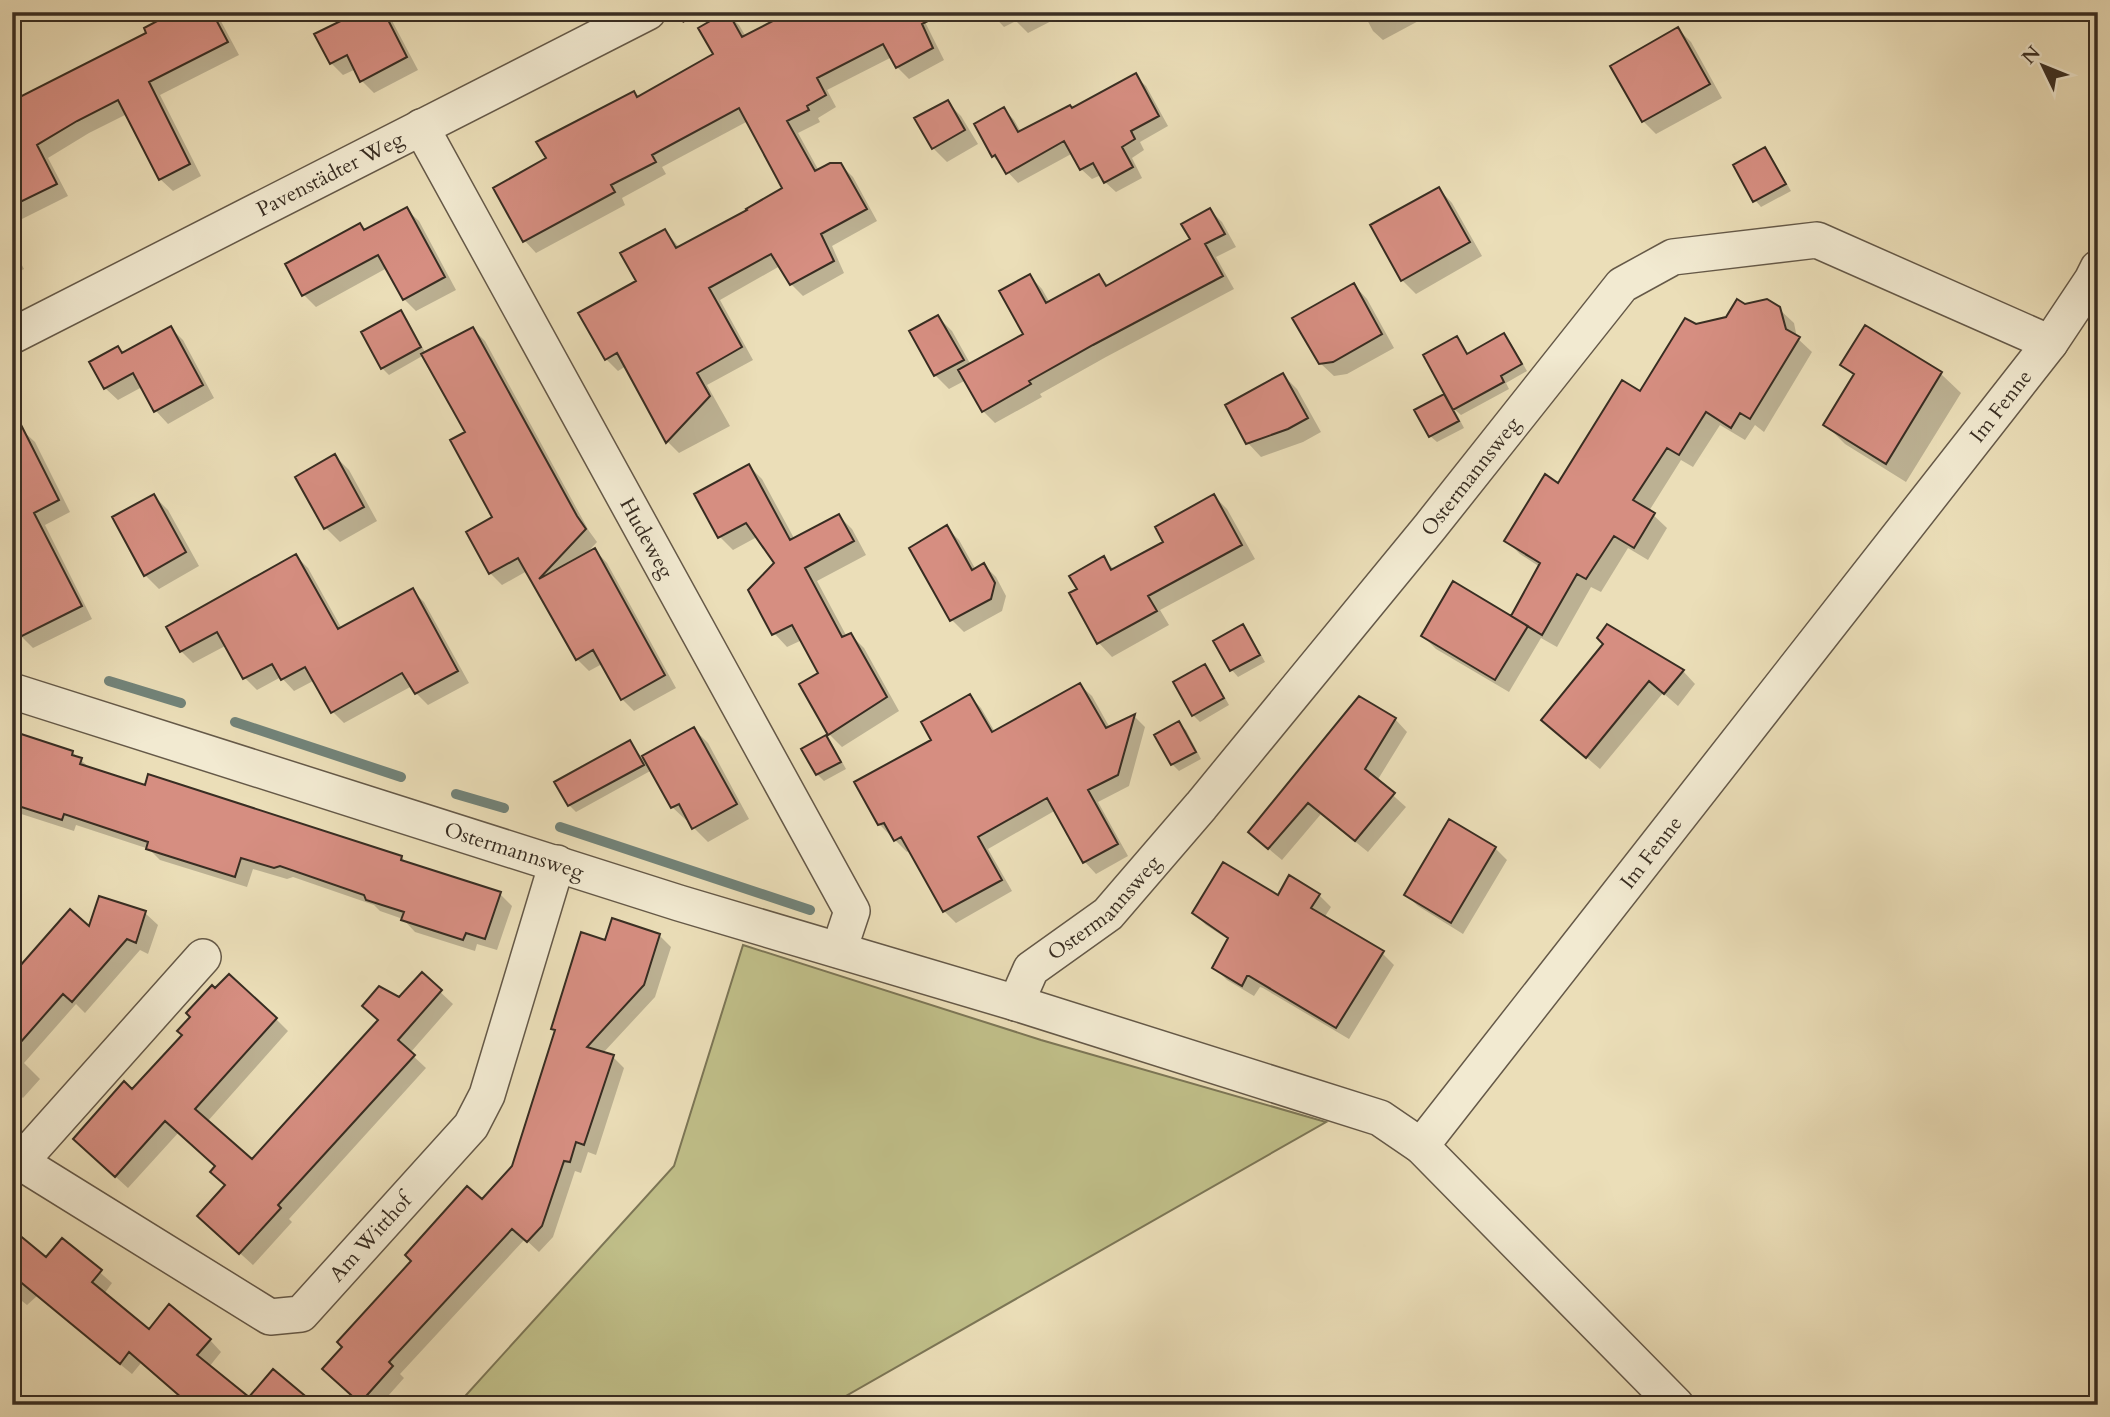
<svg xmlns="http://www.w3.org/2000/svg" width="2110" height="1417" font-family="Cardo,serif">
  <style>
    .green { fill: #c0bf89; stroke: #7c7656; stroke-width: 2 }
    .shadow { fill: #0003 }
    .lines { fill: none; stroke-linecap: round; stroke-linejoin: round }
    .stream { stroke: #728379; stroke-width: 10 }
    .building { fill: #d68e81; stroke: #382d22; stroke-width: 2 }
    .street-casing { stroke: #655948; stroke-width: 38 }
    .path { stroke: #382d22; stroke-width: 4.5; stroke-dasharray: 2 3.5; stroke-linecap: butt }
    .street { stroke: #f2ead1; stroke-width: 35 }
    .labels { text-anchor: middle; stroke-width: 5; stroke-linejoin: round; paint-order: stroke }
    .street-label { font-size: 21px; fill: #382d22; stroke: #f2ead1 }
  </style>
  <rect width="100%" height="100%" fill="#ebdeb8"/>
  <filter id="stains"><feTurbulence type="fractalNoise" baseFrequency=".00286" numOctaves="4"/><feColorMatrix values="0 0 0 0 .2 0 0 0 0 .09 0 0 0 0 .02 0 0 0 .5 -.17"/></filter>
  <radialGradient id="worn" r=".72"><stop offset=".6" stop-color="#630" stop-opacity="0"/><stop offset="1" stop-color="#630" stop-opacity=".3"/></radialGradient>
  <path class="green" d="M743,945L1041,1040L1326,1122L830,1405H457L674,1166Z"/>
  <path class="shadow" d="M178,12H216L239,55L160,95L201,176L173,191L160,179L127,114L89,133L48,158L68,196L12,224V100L15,102L149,33Z
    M231,12H244L235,17Z
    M362,12H386L390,17L418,70L374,93L362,81L356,69L343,75L331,63L317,35Z
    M920,12L944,60L909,79L897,67L892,57L827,90L836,107L818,118L820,122L798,133L819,171L841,165L853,177L877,221L832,246L844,273L803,296L791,284L780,266L720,300L753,360L707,385L730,426L679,453L667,441L626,366L618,371L606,359L638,282L665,231L680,248L749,211L785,188L748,121L662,167L666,174L622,198L625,205L536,253L525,241L495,188L548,159L633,93L638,98L716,55L727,14L739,25L746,37Z
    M990,12H1069L1028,33L1016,21L1004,27Z
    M1363,12H1431L1423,17L1424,18L1383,40L1373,31Z
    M1678,29L1691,42L1722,98L1656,134L1643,121Z
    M1135,76L1146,86L1168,126L1140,142L1144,150L1132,158L1142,178L1116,192L1105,182L1101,175L1092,179L1081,169L1073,153L1018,183L993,156L1004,109L1014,120L1021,132L1073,110Z
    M947,102L961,116L978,144L947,162L933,148Z
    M1765,149L1771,156L1791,191L1761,207L1755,200Z
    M1439,189L1452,203L1482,256L1416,294L1402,280Z
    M406,209L419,221L456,290L416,311L404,299L387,268L316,307L304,295L360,225L366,231Z
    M1210,210L1222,222L1236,247L1216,257L1234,289L1106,357L1040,394L1042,397L995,423L983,411L966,380L949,389L935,375L938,317L952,331L971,365L1025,335L1030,276L1042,289L1050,303L1099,276L1109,286L1192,240Z
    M12,247L24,269L12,275Z
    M1354,285L1367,299L1394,348L1347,374L1334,376L1320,363Z
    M1745,306L1779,309L1794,323L1797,338L1812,352L1764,432L1755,425L1745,440L1720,425L1693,467L1681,460L1649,511L1667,528L1648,560L1628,548L1601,592L1591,587L1557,647L1541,638L1509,692L1436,649L1423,636L1518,623L1540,567L1520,554L1506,540L1640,394L1695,326L1727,319Z
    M400,313L407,319L426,354L473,329L485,341L589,531L597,542L585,555L595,550L607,563L676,688L634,711L622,699L602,664L589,671L577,659L527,571L502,585L490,573L495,518L467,432L424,355L389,375L382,368Z
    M1865,327L1941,374L1961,393L1906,482L1845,444L1826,425L1855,377L1843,365Z
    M171,328L183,340L214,398L168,424L156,411L142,387L118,400L105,388L118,348L123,354Z
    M1504,335L1510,342L1527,371L1506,383L1509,389L1461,415L1454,409L1464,428L1437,442L1430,436L1443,396L1449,402L1456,338L1468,355Z
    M1283,375L1297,389L1321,432L1303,442L1261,457L1247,442Z
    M23,431L35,442L70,512L45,525L92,619L33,648L21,636L12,618Z
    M335,456L349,470L377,521L340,542L326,528L298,478Z
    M749,466L762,479L795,540L839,516L852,529L866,555L817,581L847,637L851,635L864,648L899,711L842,747L829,734L821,674L802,640L787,647L774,633L776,563L757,537L733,550L720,537L697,495Z
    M154,496L168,510L199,566L159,589L145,575Z
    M1214,496L1227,509L1255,559L1160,610L1169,625L1112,657L1099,643L1071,594L1079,590L1103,558L1115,570L1165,542Z
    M947,528L959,540L976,570L984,565L996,577L1006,596L1002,611L964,632L952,620L911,548Z
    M296,556L308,568L342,629L412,590L424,602L469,683L428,705L416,693L412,686L344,723L332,711L315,680L294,691L281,677L257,690L245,678L227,645L193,663L181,651Z
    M1243,627L1249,633L1265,662L1238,677L1232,670L1216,641Z
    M1605,644L1683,671L1695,684L1678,706L1663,693L1600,769L1543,720Z
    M1205,666L1211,673L1229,705L1200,722L1193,715Z
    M1080,685L1092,696L1110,728L1134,716L1145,727L1129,786L1098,802L1128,856L1096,874L1085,862L1056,810L988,849L1012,891L956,923L944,911L910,850L907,852L879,824L933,740L970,696L981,708L995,732Z
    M1395,719L1407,732L1377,781L1406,807L1368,852L1321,814L1282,860L1263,844Z
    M1179,724L1186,730L1201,759L1179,771L1172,764Z
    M694,729L708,743L749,819L708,842L694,828L689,819L686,820L672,807L652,770L576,812L569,805L630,742L642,758Z
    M12,732L72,752L92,770L401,857L408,864L500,894L512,906L497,950L477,944L475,951L415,932L403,919L380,911L374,905L293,877L287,879L253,869L247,887L160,860L149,849L76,825L74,831L12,811Z
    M826,737L832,744L846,769L824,781L817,774L804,750Z
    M1450,821L1495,848L1507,860L1463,934L1418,906L1406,895Z
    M1319,895L1331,907L1324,918L1382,953L1394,965L1349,1039L1263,988L1260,987L1254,996L1227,980L1215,968L1229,940L1206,925L1194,913Z
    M145,913L158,925L148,954L140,950L85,1013L76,1004L24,1063L40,1079L23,1098L12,1088V978L89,929Z
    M659,935L671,947L655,997L603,1053L613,1057L624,1068L596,1155L588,1152L581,1173L575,1171L553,1237L539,1252L525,1239L400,1374L404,1378L380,1405H363L336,1380L482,1202L514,1167L556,1032L553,1028L607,942Z
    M422,975L453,1004L410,1053L426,1068L289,1219L292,1222L253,1265L212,1228L227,1186L217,1166L179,1132L128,1188L87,1151L132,1091L276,1019L288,1031L207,1122L252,1162Z
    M12,1231L46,1260L63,1240L112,1283L104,1294L149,1331L210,1340L221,1352L209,1367L249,1400L313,1405H191L141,1363L132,1374L37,1296L27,1305L12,1293Z"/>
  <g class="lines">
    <path class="stream" d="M12,648L17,649
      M109,681L181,703
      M235,722L401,777
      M456,794L504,808
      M560,827L810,910"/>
  </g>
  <path class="building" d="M174,12H212L228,42L149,82L190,164L159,180L118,100L77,121L37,145L57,184L12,206V97L14,100L146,33L144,28Z
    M359,12H384L407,57L360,82L347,55L330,64L314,34Z
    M726,12H728L742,37L790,12H945L922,24L933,48L896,68L883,44L817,78L826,95L807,106L809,110L787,121L815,171L830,163H841L867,209L821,234L834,261L790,285L771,254L709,288L742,347L697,373L710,396L666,443L617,353L605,360L578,313L636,281L620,253L665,229L676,248L747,210L746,209L782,188L739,108L652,155L656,162L611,185L615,192L523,242L493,188L546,158L536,142L634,91L637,97L713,54L698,28Z
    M1678,27L1710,84L1642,122L1610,66Z
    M1136,73L1159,116L1131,131L1135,139L1122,147L1133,167L1104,183L1093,163L1080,170L1064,141L1006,174L995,155L992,157L974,124L1004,107L1018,132L1070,105L1072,108Z
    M948,100L965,130L932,149L914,118Z
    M1765,147L1786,184L1753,202L1733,165Z
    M1439,187L1470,242L1401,281L1370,225Z
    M407,207L445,277L403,300L378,255L302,296L285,264L360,223L364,230Z
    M1210,208L1225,234L1205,244L1223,276L1093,345L1029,381L1031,384L982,412L958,370L1023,334L999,291L1030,274L1046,303L1099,274L1106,286L1190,239L1181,224Z
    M1354,283L1382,334L1333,362L1319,364L1292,318Z
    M1737,299L1745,304L1767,299L1780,307L1786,329L1800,337L1750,419L1740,413L1731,428L1706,412L1679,455L1667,448L1633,500L1655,513L1634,548L1614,536L1586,579L1577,574L1542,635L1511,616L1540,563L1504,541L1545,474L1558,483L1622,380L1640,391L1685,318L1696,324L1726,317Z
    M401,310L421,347L381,369L361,332Z
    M938,315L964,360L934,376L909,331Z
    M1865,325L1942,372L1886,464L1823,425L1854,374L1840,365Z
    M171,326L203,385L154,412L133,373L104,389L89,362L118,346L122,353Z
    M473,327L577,516L586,529L539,579L595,548L665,675L621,700L593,650L576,660L518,558L489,574L466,532L492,517L450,440L465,432L421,354Z
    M1504,333L1522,364L1501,376L1504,382L1453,410L1423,355L1457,336L1467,354Z
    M1283,373L1308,418L1288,429L1246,444L1225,405Z
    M1444,394L1459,421L1429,437L1414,410Z
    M12,407L59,500L34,513L82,606L12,641Z
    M335,454L364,507L324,529L295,477Z
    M749,464L790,540L839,514L854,541L805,568L842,637L851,633L887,697L828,735L799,684L818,673L792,625L772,635L748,590L774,563L746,523L718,538L694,494Z
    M154,494L186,552L144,576L112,517Z
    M1214,494L1242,545L1148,596L1157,611L1097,644L1069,593L1077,589L1069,576L1104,556L1111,570L1163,542L1155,527Z
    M947,525L972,570L984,563L995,583L991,599L950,621L909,548Z
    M296,554L338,629L413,588L458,671L415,694L402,673L331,713L305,667L281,680L272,664L243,679L217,632L180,652L166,627Z
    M1453,581L1528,626L1495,680L1421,636Z
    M1243,624L1260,655L1230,671L1213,641Z
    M1607,624L1684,670L1664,694L1649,681L1586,758L1541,720L1603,644L1597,638Z
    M1205,664L1224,698L1192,716L1173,682Z
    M1080,683L1106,728L1135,714L1118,775L1088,790L1118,844L1083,863L1047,798L978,837L1002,880L943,912L901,837L894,841L884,823L878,825L854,782L931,740L921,722L970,694L992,732Z
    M1359,696L1396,718L1365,769L1395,793L1355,841L1308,803L1268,849L1248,832Z
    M1179,721L1196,752L1171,765L1154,735Z
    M694,727L737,804L692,829L679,804L671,808L642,756Z
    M12,731L73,751L72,755L82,758L80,764L145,785L148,774L402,856L401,860L501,892L485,939L466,933L463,940L401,920L404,912L366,900L364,895L280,866L274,868L241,858L235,877L146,849L148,842L64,814L62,820L12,804Z
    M826,735L841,762L816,775L801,749Z
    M630,740L644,765L568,806L554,782Z
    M1449,819L1496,847L1451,923L1404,895Z
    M1223,862L1278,895L1289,875L1320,894L1311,908L1384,951L1336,1028L1249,976H1247L1242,986L1212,968L1228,938L1192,913Z
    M99,896L146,911L136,943L127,939L72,1002L63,994L12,1052V975L70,909L89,926Z
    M612,918L660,934L644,985L587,1047L614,1055L584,1145L576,1142L570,1162L564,1161L542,1226L527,1242L512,1229L389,1362L393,1366L360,1403L322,1369L342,1347L337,1342L411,1261L405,1255L467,1186L482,1199L512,1166L555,1030L551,1029L581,932L605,940Z
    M422,972L442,990L398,1040L415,1055L278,1205L281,1208L239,1254L197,1216L225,1185L210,1172L215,1166L165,1121L115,1177L73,1139L124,1081L132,1089L182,1035L177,1031L190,1017L186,1013L212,985L215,988L229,974L277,1018L195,1109L252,1159L378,1020L362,1006L379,986L399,997Z
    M12,1229L46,1257L62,1238L102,1270L92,1282L149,1329L169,1304L211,1339L197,1355L249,1397L273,1369L316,1405H190L129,1352L120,1364L12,1275Z"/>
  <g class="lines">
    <defs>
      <g id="street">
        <path id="s1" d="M421,127L852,911L839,950"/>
        <path id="s2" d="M12,336L648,12"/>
        <path id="s3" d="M12,691L679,903L1016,1003L1380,1118L1421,1146L1676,1405"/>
        <path id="s4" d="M1016,1003L1031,969L1108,914L1201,806L1430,527L1622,285L1673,257L1817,240L2050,343"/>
        <path id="s5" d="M1421,1146L2050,343L2092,280L2098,268"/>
        <path id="s6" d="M12,1157L270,1317L301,1314L471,1126L487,1095L557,863"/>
        <path d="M20,1162L203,957"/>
      </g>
    </defs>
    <use href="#street" class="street-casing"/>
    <path class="path" d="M682,21L700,12"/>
    <use href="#street" class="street"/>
  </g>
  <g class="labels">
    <g class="street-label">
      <text dy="7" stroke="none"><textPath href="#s2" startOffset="357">Pavenstädter Weg</textPath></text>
      <text dy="7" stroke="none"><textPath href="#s5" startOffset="940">Im Fenne</textPath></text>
      <text dy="7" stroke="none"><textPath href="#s4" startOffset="700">Ostermannsweg</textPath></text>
      <text dy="7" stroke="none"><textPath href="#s1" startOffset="469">Hudeweg</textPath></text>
      <text dy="7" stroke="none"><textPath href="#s3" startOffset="527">Ostermannsweg</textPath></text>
      <text dy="7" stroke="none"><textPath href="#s5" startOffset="373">Im Fenne</textPath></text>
      <text dy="7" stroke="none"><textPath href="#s4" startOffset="133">Ostermannsweg</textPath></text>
      <text dy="7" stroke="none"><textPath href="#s6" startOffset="438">Am Witthof</textPath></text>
    </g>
  </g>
  <rect width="2110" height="1417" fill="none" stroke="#ebdeb8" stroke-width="42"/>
  <rect x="14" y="14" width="2082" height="1389" fill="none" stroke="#382d22" stroke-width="3.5"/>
  <rect x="21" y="21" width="2068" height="1375" fill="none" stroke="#382d22" stroke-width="2"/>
  <g transform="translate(2043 66) rotate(313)" stroke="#f2ead1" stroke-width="5" paint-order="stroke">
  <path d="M0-5L12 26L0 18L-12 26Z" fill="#382d22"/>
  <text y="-10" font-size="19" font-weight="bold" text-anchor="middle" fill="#382d22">N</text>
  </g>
  <rect width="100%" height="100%" filter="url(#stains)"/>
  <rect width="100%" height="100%" fill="url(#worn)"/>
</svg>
